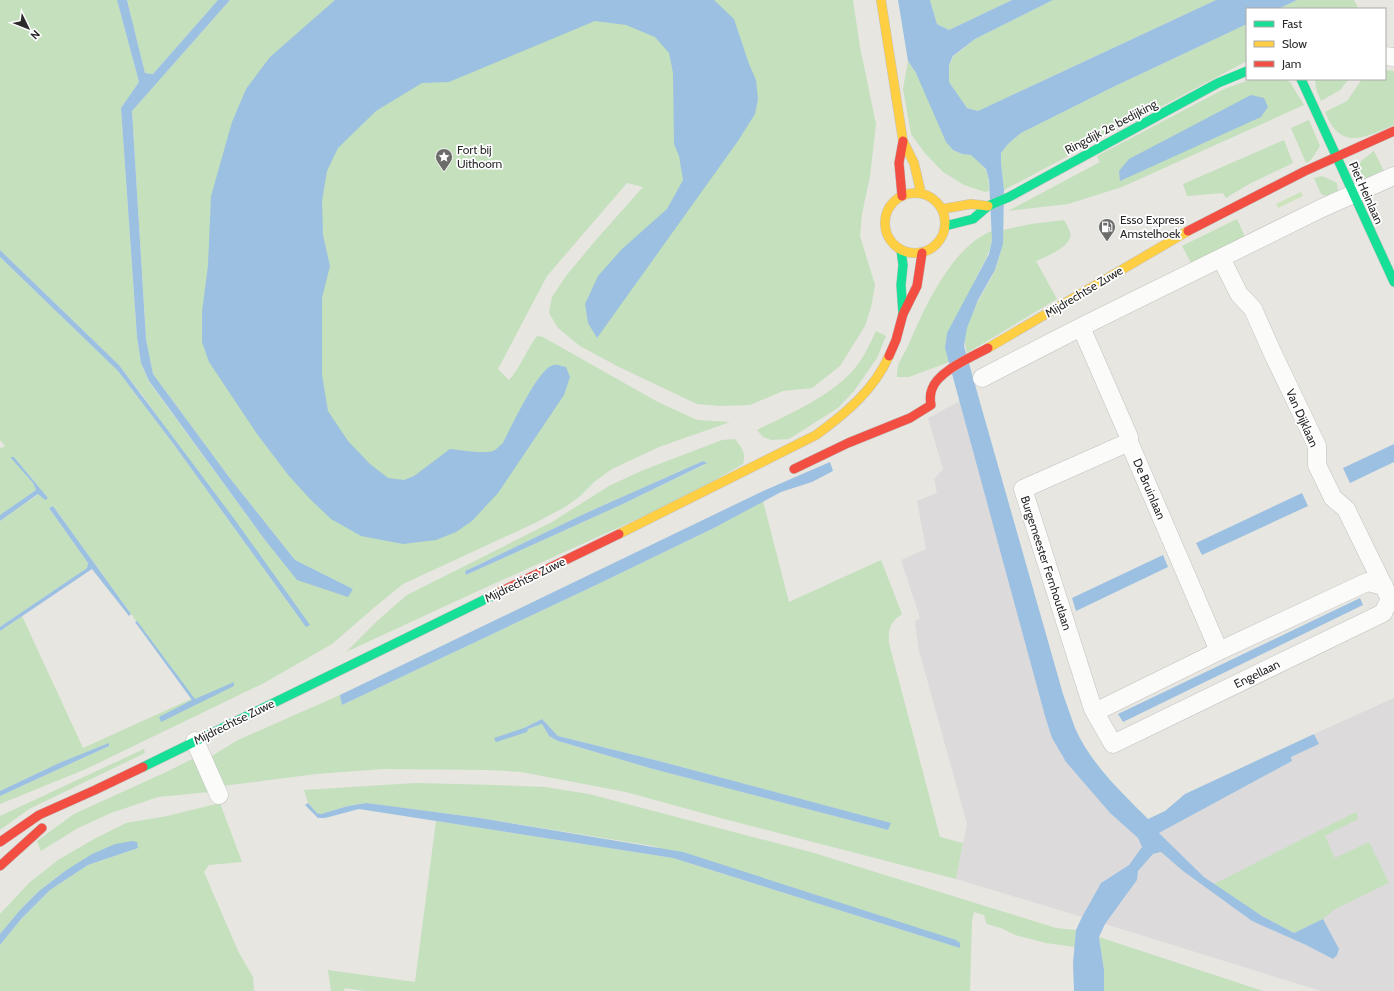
<svg xmlns="http://www.w3.org/2000/svg" width="1394" height="991" font-family="Cabin,sans-serif">
  <style>
    .industrial { fill: #dddadc }
    .green { fill: #c4e0bd; fill-rule: evenodd }
    .pitch { fill: #cce3bc }
    .water { fill: #9cc0e1 }
    .lines { fill: none; stroke-linecap: round; stroke-linejoin: round }
    .street-casing { stroke: #c2c1c0; stroke-width: 19 }
    .fast-casing { stroke: #c2c1c0; stroke-width: 10 }
    .slow-casing { stroke: #c2c1c0; stroke-width: 10 }
    .jam-casing { stroke: #c2c1c0; stroke-width: 10 }
    .street { stroke: #fbfbfa; stroke-width: 18 }
    .fast { stroke: #16e098; stroke-width: 9 }
    .slow { stroke: #ffcf43; stroke-width: 9 }
    .jam { stroke: #f24e42; stroke-width: 9 }
    .labels { text-anchor: middle; stroke-width: 3.5; stroke-linejoin: round; paint-order: stroke }
    .street-label { font-size: 12px; fill: #2a2a2a; stroke: #fff }
    .poi-label { font-size: 12px; fill: #2a2a2a; stroke: #fff; text-anchor: start }
  </style>
  <rect width="100%" height="100%" fill="#e7e6e1"/>
  <path class="industrial" d="M960,401L1052,738L1066,762L1110,813L1138,838L1142,847L1129,865L1101,883L1082,917L956,879L967,824L918,647L915,621L920,618L901,560L926,549L917,501L937,493L934,479L943,469L928,418Z
    M1394,698V991H1321L1105,924L1137,880L1138,871L1153,854L1161,852L1183,871L1252,921L1306,945L1333,959L1262,916L1204,877L1159,833L1292,761L1291,757L1318,744L1314,734Z"/>
  <path class="green" d="M0,0H117L139,82L121,108L137,337L141,363L149,382L265,540L297,579L348,596L353,589L295,560L229,477L153,374L146,339L132,111L230,0H853L860,47L876,124L870,176L862,214L860,236L875,285L871,307L865,326L840,366L812,388L783,391L750,405L719,406L697,404L619,367L580,346L558,328L549,313L552,297L566,276L595,241L643,187L627,183L547,276L498,369L509,380C521,367 526,350 537,336L543,337L656,401L697,420L730,422L659,447L612,469L594,482L579,497L565,507L535,523L403,584L376,606L332,644L264,683L86,769L0,804V796L109,746V744L59,763L0,791V631L22,616L83,748L191,699L192,696L131,614L53,506L49,508L88,563L87,568L0,627V521L39,494L48,498L14,457H11L33,483L36,490L0,515V447L2,448L5,446L0,440V257L118,371L172,442L306,627L143,396L119,365L0,250Z
    M127,0H218L153,74L145,73Z
    M930,0H1012L949,30L937,24Z
    M1053,0H1216L978,111L967,108L949,82V65L954,56L975,39Z
    M1297,0H1354L1359,9H1278Z
    M1247,24V61L1004,190L1001,163V153L1008,144L1021,133L1111,88Z
    M908,61L916,73L953,150L961,154L971,155C986,166 989,172 989,191L985,192L964,185L943,172L924,152L911,134L903,89Z
    M1385,70L1394,71V125C1363,138 1341,151 1325,112L1347,101L1362,79H1385Z
    M1252,79H1285L1290,82L1304,105L1122,187L1068,204L1008,211L1100,162L1097,156L1224,89Z
    M1315,79H1349L1340,90L1321,101L1316,89Z
    M1309,120L1320,146L1311,160L1306,163L1291,128Z
    M1284,140L1293,163L1249,184L1226,198L1223,193L1187,196L1183,184Z
    M1374,151L1385,173L1361,185L1356,173L1361,161Z
    M1322,176L1337,183L1338,191L1326,196L1321,194L1314,178Z
    M1237,219L1245,237L1191,263L1182,246Z
    M1064,220C1066,224 1069,228 1070,232C1074,246 1045,257 1036,261L1057,299L967,353C958,325 984,295 995,270C1000,257 1003,244 1003,230L1031,224Z
    M992,231C994,252 979,267 973,286C964,311 957,337 949,362L909,377H897C897,361 902,359 908,346C924,309 951,247 992,231Z
    M876,331L886,336L877,358L854,391L838,408L789,439L771,440L763,437L757,430C789,414 832,396 855,368C864,357 870,344 876,331Z
    M735,439C742,448 746,452 743,464L686,497L467,596L346,652L377,621L407,595L552,522L609,486L641,471L722,440ZM703,461L706,464L625,503L466,575L465,571L586,513Z
    M763,501L789,602L881,560L902,614C890,623 888,628 889,643L940,837L963,843L956,879L724,819L626,792L521,772L487,770L383,769L316,774L222,786L210,757L238,740L340,695L342,705L594,586L716,527ZM542,719L558,736L659,761L890,823L888,830L653,769L558,741L549,736L542,724L528,729L524,728Z
    M144,749L145,753L29,809L0,830V816Z
    M196,757L209,792L158,797L111,813L78,828L41,851L37,841L74,814L164,773Z
    M416,783L496,785L545,787L589,794L814,853L1056,928L1076,930L1075,947L1046,943L1015,935L1001,928L987,924L984,916H987L974,912L972,921L970,991H365L345,988L344,991H331L328,970L415,982L436,821L673,858L960,948L653,846L480,818L366,803L348,806L321,814L317,813L308,803L304,790Z
    M220,803L242,862L209,865L204,872L238,951L253,977L254,991H0V945L22,918L50,890L88,865L138,848L137,845L65,871L39,891L20,910L0,934V914L29,883L58,860L94,839L126,823L167,816Z
    M1356,812L1358,819L1325,836L1335,858L1369,842L1389,883L1335,909L1323,919L1294,933L1262,916L1214,884Z
    M1099,937L1263,991H1104V970Z"/>
  <path class="pitch" d="M1301,192L1303,196L1278,208L1276,204Z"/>
  <path class="water" d="M117,0H127L145,73L153,74L218,0H230L132,111L146,339L153,374L229,477L295,560L353,589L348,597L297,580L265,540L149,381L141,363L137,337L121,108L139,82Z
    M335,0H714L734,19L749,64L756,80L758,99L755,114L738,141L597,338L588,323L585,304L598,276L622,249L667,209L683,180L679,156L674,144L673,73L669,53L655,37L626,25L595,21L449,82L422,83L376,111L338,148L327,171L322,201L323,235L330,266L322,298V375L328,411L348,441L370,464L388,478L404,480L414,476L450,449C460,450 487,455 495,450C498,448 500,445 503,443C511,427 537,372 551,366C556,363 561,366 566,367L570,377L564,395L498,493L472,521L456,532L436,540L403,544L361,536L331,519L310,499L289,476L257,434L209,362L202,342V312L208,265L211,196L232,122L246,89L270,57Z
    M898,0H930L937,24L949,30L1012,0H1053L975,39L953,56L949,65V82L967,108L978,111L1216,0H1297L1278,9H1247V24L1111,88L1021,133L1008,144L1001,153V163L1004,190L1003,244L995,270L978,300L967,328L964,346L1063,694C1067,705 1071,717 1075,728C1091,764 1121,792 1148,819L1165,811L1185,794L1314,734L1319,744L1291,757L1292,761L1159,833L1204,877L1262,916L1294,933L1323,919L1339,949L1337,955L1333,959L1306,945L1252,921L1183,871L1161,852L1153,854L1138,871L1137,880L1105,924L1099,937L1104,970V991H1074L1073,963L1076,930L1082,917L1101,883L1129,865L1142,847L1138,838L1110,813L1066,762L1052,738L1045,716L945,348L947,333L989,254L992,240L989,180L986,169L971,155L962,154L953,150L946,142L916,73L908,61Z
    M1251,95L1264,98L1268,107L1261,117L1120,181L1119,171L1129,159Z
    M0,250L119,365L235,520L310,625L306,627L172,442L118,371L0,257Z
    M1394,444V462L1350,483L1343,468Z
    M10,457H14L48,498L45,500L38,494L0,521V515L36,490L33,483Z
    M703,461L707,463L625,503L466,575L465,571L478,565L586,513Z
    M830,462L833,471L812,482L781,492L716,527L594,586L342,705L340,695L761,492Z
    M1302,493L1308,506L1202,555L1196,543Z
    M53,506L131,614L129,616L92,569L0,631V627L87,568L88,563L49,508Z
    M1163,555L1168,567L1076,611L1072,598Z
    M1360,598L1363,605L1123,722L1118,714Z
    M137,621L195,699L234,682V686L161,722L159,717L192,700L135,622Z
    M542,719L558,736L659,761L891,823L888,830L653,769L558,741L549,736L542,724L528,729L527,732L496,742L494,738L524,728Z
    M109,743V746L0,796V791L59,763Z
    M308,803L317,813L321,814L348,806L366,803L382,805L480,818L683,852L956,940L960,943V948L673,858L359,809L325,818H318L305,805Z
    M133,841L137,842L138,848L88,865L50,890L22,918L0,945V934L20,910L39,891L65,871L92,854L115,844Z"/>
  <g class="lines">
    <defs>
      <path id="street" d="M1385,56L1394,57
        M1221,258L1239,294L1253,309L1273,354L1317,446V465L1333,498L1346,509L1390,599
        M1081,327L1129,437V442L1219,651
        M982,378L1081,327L1322,208L1394,176
        M1129,442L1023,489L1093,709L1113,744L1383,613L1390,599L1394,597
        M1095,712L1219,651L1367,582L1384,586
        M195,741L219,795"/>
      <path id="fast" d="M1301,79L1394,282
        M945,226L973,219L988,206L1009,197L1218,83L1247,71
        M901,250L903,265L901,285L903,314
        M143,767L500,592"/>
      <path id="slow" d="M881,0L903,141L914,163L921,193
        M885 223a30 30 0 1 1 60 0a30 30 0 1 1-60 0Z
        M942,209L971,204L988,206
        M988,348L1188,231
        M619,534L816,435C845,414 874,390 889,356"/>
      <path id="jam" d="M902,196L899,163L903,141
        M1188,231L1305,171L1394,131
        M889,356L896,340L903,314L917,286L922,253
        M794,469L848,443L910,418L931,405C930,400 930,394 932,389C938,371 972,357 988,348
        M500,592L619,534
        M0,842L39,815L95,790L143,767
        M0,866L42,828"/>
    </defs>
    <use href="#street" class="street-casing"/>
    <use href="#fast" class="fast-casing"/>
    <use href="#slow" class="slow-casing"/>
    <use href="#jam" class="jam-casing"/>
    <use href="#street" class="street"/>
    <use href="#fast" class="fast"/>
    <use href="#slow" class="slow"/>
    <use href="#jam" class="jam"/>
  </g>
  <defs>
    <symbol id="sight-pin" viewBox="-11 -11 22 30"><path d="M0 17L-7.5 6A9.5 9.5 0 1 1 7.5 6Z" fill="#6c6c6a" stroke="#fff"/><path d="M0-6L1.8-2.2L6-1.7L2.9 1.2L3.7 5.4L0 3.3L-3.7 5.4L-2.9 1.2L-6-1.7L-1.8-2.2Z" fill="#fff"/></symbol>
    <symbol id="fuel-pin" viewBox="-11 -11 22 30"><path d="M0 17L-7.5 6A9.5 9.5 0 1 1 7.5 6Z" fill="#6c6c6a" stroke="#fff"/><path d="M-5.5-6h7V0h2V4h1.3V-2.5L3-4.5l.8-.8L6-3V5H2.5V1h-1V6h-7ZM-4.2-4.7v3.2H.2V-4.7Z" fill="#fff"/></symbol>
  </defs>
  <g fill-rule="evenodd">
    <use href="#sight-pin" x="434" y="147" width="20" height="27"/>
    <use href="#fuel-pin" x="1097" y="217" width="20" height="27"/>
  </g>
  <g class="labels">
    <g class="street-label">
      <text transform="translate(1111 127) rotate(-28)" y="4">Ringdijk 2e bedijking</text>
      <text transform="translate(1366 193) rotate(66)" y="4">Piet Heinlaan</text>
      <text transform="translate(1084 292) rotate(-31)" y="4">Mijdrechtse Zuwe</text>
      <text transform="translate(1302 418) rotate(66)" y="4">Van Dijklaan</text>
      <text transform="translate(1149 489) rotate(67)" y="4">De Bruinlaan</text>
      <text transform="translate(1046 563) rotate(72)" y="4">Burgemeester Fernhoutlaan</text>
      <text transform="translate(525 580) rotate(-26)" y="4">Mijdrechtse Zuwe</text>
      <text transform="translate(1257 674) rotate(-26)" y="4">Engellaan</text>
      <text transform="translate(234 722) rotate(-26)" y="4">Mijdrechtse Zuwe</text>
    </g>
    <g class="poi-label">
      <text x="457" y="154">Fort bij<tspan x="457" dy="14">Uithoorn</tspan></text>
      <text x="1120" y="224">Esso Express<tspan x="1120" dy="14">Amstelhoek</tspan></text>
    </g>
  </g>
  <rect x="1246" y="8" width="140" height="72" fill="#ffffff" stroke="#aaaaaa"/>
  <rect x="1254" y="21" width="20" height="6" fill="#16e098" stroke="#aaaaaa"/>
  <text x="1282" y="28" font-size="12" fill="#2a2a2a">Fast</text>
  <rect x="1254" y="41" width="20" height="6" fill="#ffcf43" stroke="#aaaaaa"/>
  <text x="1282" y="48" font-size="12" fill="#2a2a2a">Slow</text>
  <rect x="1254" y="61" width="20" height="6" fill="#f24e42" stroke="#aaaaaa"/>
  <text x="1282" y="68" font-size="12" fill="#2a2a2a">Jam</text>
  <g transform="translate(28 28) rotate(133)" stroke="#ffffff" stroke-width="3" paint-order="stroke">
  <path d="M0-3L7 15L0 10L-7 15Z" fill="#2a2a2a"/>
  <text y="-6" font-size="11" font-weight="bold" text-anchor="middle" fill="#2a2a2a">N</text>
  </g>
</svg>
